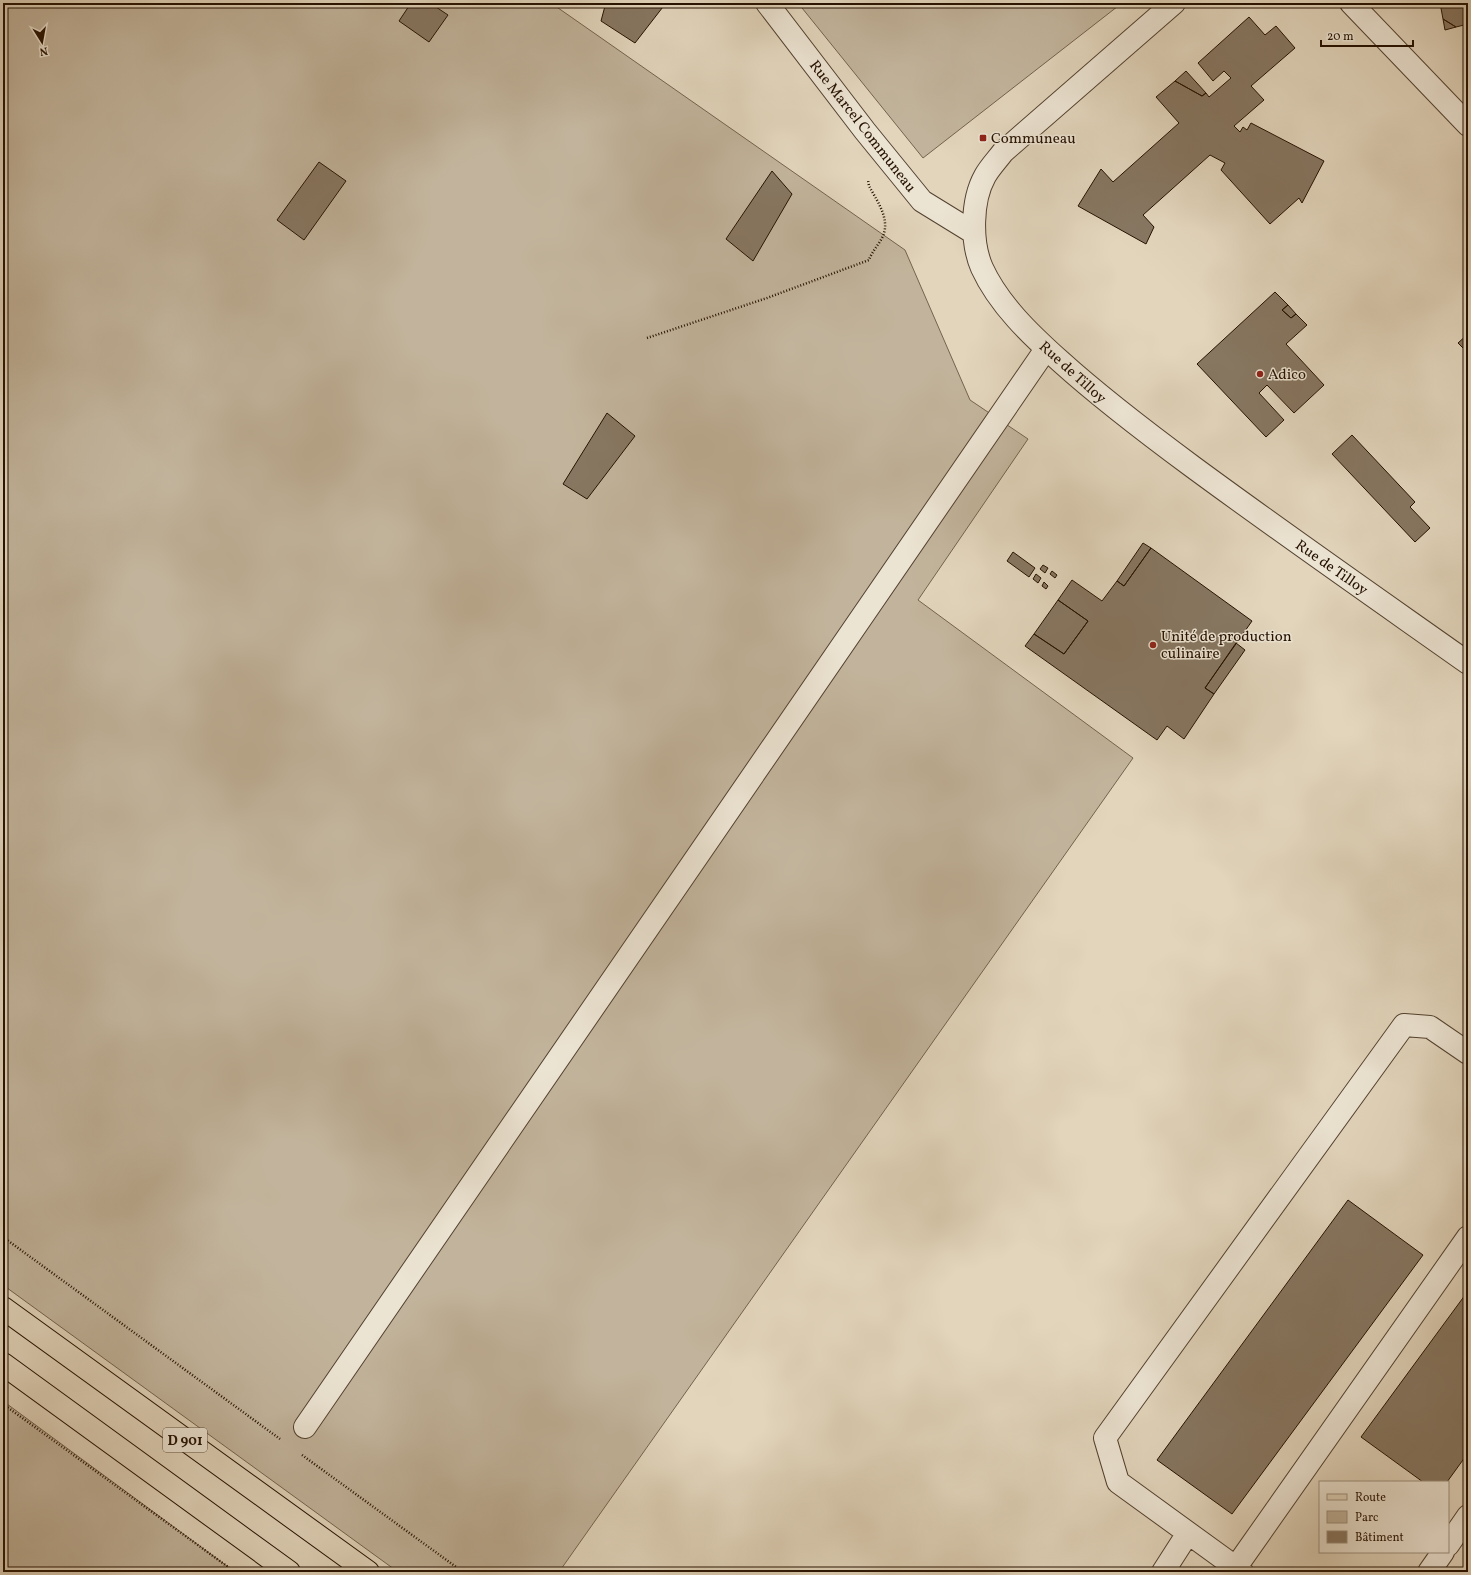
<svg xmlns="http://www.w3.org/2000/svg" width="1471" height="1575" font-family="Vollkorn,serif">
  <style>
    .green { fill: #c2b49c; stroke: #74624e }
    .building { fill: #877762; stroke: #251101 }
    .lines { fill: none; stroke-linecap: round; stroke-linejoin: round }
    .minor-casing { stroke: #544230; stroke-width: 24 }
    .major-casing { stroke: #251101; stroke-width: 24 }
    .path { stroke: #251101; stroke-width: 2.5; stroke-dasharray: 1 2; stroke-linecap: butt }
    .minor { stroke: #ece4d3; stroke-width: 22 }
    .major { stroke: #e2d5bc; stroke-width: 22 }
    .poi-dot { fill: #8f2418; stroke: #ece4d3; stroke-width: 1.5 }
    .labels { text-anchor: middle; stroke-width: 3; stroke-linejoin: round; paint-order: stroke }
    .shield { fill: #ece4d3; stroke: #615040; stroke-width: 1 }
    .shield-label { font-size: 14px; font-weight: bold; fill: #251101 }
    .street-label { font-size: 15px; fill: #251101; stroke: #ece4d3 }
    .poi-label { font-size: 15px; fill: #251101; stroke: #ece4d3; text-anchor: start }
  </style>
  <rect width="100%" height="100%" fill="#e2d5bc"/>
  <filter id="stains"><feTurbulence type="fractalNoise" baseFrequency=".005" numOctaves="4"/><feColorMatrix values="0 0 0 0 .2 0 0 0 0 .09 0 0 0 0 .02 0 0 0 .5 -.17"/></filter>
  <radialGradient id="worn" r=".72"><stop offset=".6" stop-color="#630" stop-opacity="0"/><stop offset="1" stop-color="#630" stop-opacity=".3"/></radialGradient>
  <path class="green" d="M3,3H551L905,250L970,400L1028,439L918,600L1133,758L559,1572H398L3,1285Z
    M798,3H1122L923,158Z
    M3,1401L235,1572H3Z"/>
  <path class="building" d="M411,3H430L448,15L429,42L399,21Z
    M601,3H666L635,43L601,21L605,6Z
    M1440,3H1468V24L1456,27L1443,19Z
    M1249,17L1265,35L1276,26L1295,48L1251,86L1264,100L1234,126L1240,132L1243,127L1247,130L1251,123L1324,161L1302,203L1299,198L1270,224L1221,170L1225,163L1210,155L1143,215L1154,227L1146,244L1078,206L1101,169L1113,182L1179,123L1156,97L1175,81L1202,96L1206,93L1209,97L1231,78L1224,71L1213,81L1198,63Z
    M1443,19L1456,27L1445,30Z
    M1186,71L1206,93L1202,96L1175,81Z
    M319,162L346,181L304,240L277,220Z
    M772,171L792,194L753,261L726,239Z
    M1275,292L1288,305L1282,310L1291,318L1296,314L1307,325L1286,344L1324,385L1294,413L1267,385L1259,393L1284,420L1266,437L1197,364Z
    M1288,305L1296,314L1291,318L1282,310Z
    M1468,334V353L1458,343Z
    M607,413L635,436L587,499L563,484Z
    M1352,435L1415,502L1410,507L1430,528L1415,542L1332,454Z
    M1143,543L1151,548L1124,586L1117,581Z
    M1151,548L1252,621L1205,688L1214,694L1184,739L1167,726L1157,740L1025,646L1034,634L1064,654L1088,621L1058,600L1072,580L1102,601L1117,581L1124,586Z
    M1013,552L1035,568L1029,577L1007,561Z
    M1043,565L1048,568L1045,573L1040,569Z
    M1052,571L1057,575L1055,578L1050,574Z
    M1036,574L1041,578L1038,583L1033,579Z
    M1044,582L1048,586L1046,589L1042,586Z
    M1058,600L1088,621L1064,654L1034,634Z
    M1236,643L1245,650L1214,694L1205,688Z
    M1348,1200L1423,1255L1232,1514L1157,1460Z
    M1468,1291V1453L1447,1482H1423L1361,1437Z"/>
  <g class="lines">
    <defs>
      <path id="minor" d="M767,3L865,131L922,201L974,233
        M1174,3L1003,152C997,160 990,167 985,176C971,201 971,243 982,268C999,305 1031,335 1060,361C1102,399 1147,433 1193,467C1284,534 1376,598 1468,663
        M1351,3L1468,125
        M305,1427L1046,349
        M1448,1545L1468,1516
        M1236,1567L1468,1237
        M1163,1572L1188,1533
        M1242,1572L1118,1482L1105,1438L1404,1025L1430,1027L1468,1053
        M1429,1572L1443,1552"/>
      <path id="major" d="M3,1308L368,1572
        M3,1364L289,1572"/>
    </defs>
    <use href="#minor" class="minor-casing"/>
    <use href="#major" class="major-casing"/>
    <path class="path" d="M647,338L767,298L869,260C872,251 882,241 884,233C889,217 876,199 869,186L868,180
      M3,1237L280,1439
      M3,1404L235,1572
      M302,1455L463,1572"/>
    <use href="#minor" class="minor"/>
    <use href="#major" class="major"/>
  </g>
  <g class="poi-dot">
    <rect x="979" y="134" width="8" height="8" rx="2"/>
    <circle cx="1260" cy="374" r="4"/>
    <circle cx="1153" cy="645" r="4"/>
  </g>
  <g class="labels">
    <rect class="shield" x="163" y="1428" width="44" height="24" rx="3"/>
    <g class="shield-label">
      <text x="185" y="1445">D 901</text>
    </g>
    <g class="street-label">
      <text transform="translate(863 126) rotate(52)" y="5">Rue Marcel Communeau</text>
      <text transform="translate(1073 372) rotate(42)" y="5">Rue de Tilloy</text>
      <text transform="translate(1332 567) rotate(35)" y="5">Rue de Tilloy</text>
    </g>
    <g class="poi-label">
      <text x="991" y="143">Communeau</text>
      <text x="1268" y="379">Adico</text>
      <text x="1161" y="641">Unité de production<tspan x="1161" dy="17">culinaire</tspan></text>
    </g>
  </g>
  <rect width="1471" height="1575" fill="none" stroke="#e2d5bc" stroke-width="16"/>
  <rect x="4" y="4" width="1463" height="1567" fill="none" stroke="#251101" stroke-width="2"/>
  <rect x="8" y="8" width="1455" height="1559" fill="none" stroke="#251101"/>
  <rect x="1319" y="1481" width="130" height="72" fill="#ece4d3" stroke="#9c907f"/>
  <rect x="1327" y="1494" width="20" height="6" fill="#e2d5bc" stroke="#9c907f"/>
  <text x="1355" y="1501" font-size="12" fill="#251101">Route</text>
  <rect x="1327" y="1511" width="20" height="12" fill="#c2b49c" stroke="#9c907f"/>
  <text x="1355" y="1521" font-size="12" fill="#251101">Parc</text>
  <rect x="1327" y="1531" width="20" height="12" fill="#877762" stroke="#9c907f"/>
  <text x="1355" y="1541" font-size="12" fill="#251101">Bâtiment</text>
  <g transform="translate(42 42) rotate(169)" stroke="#ece4d3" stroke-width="3" paint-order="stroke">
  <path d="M0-3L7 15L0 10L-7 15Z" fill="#251101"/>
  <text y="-6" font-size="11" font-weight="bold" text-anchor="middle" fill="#251101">N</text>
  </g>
  <path d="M1321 40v6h92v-6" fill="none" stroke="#251101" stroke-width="2"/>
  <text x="1327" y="40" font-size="12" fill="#251101" stroke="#ece4d3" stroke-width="3" paint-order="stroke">20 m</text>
  <rect width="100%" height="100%" filter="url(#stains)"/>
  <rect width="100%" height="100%" fill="url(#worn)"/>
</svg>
